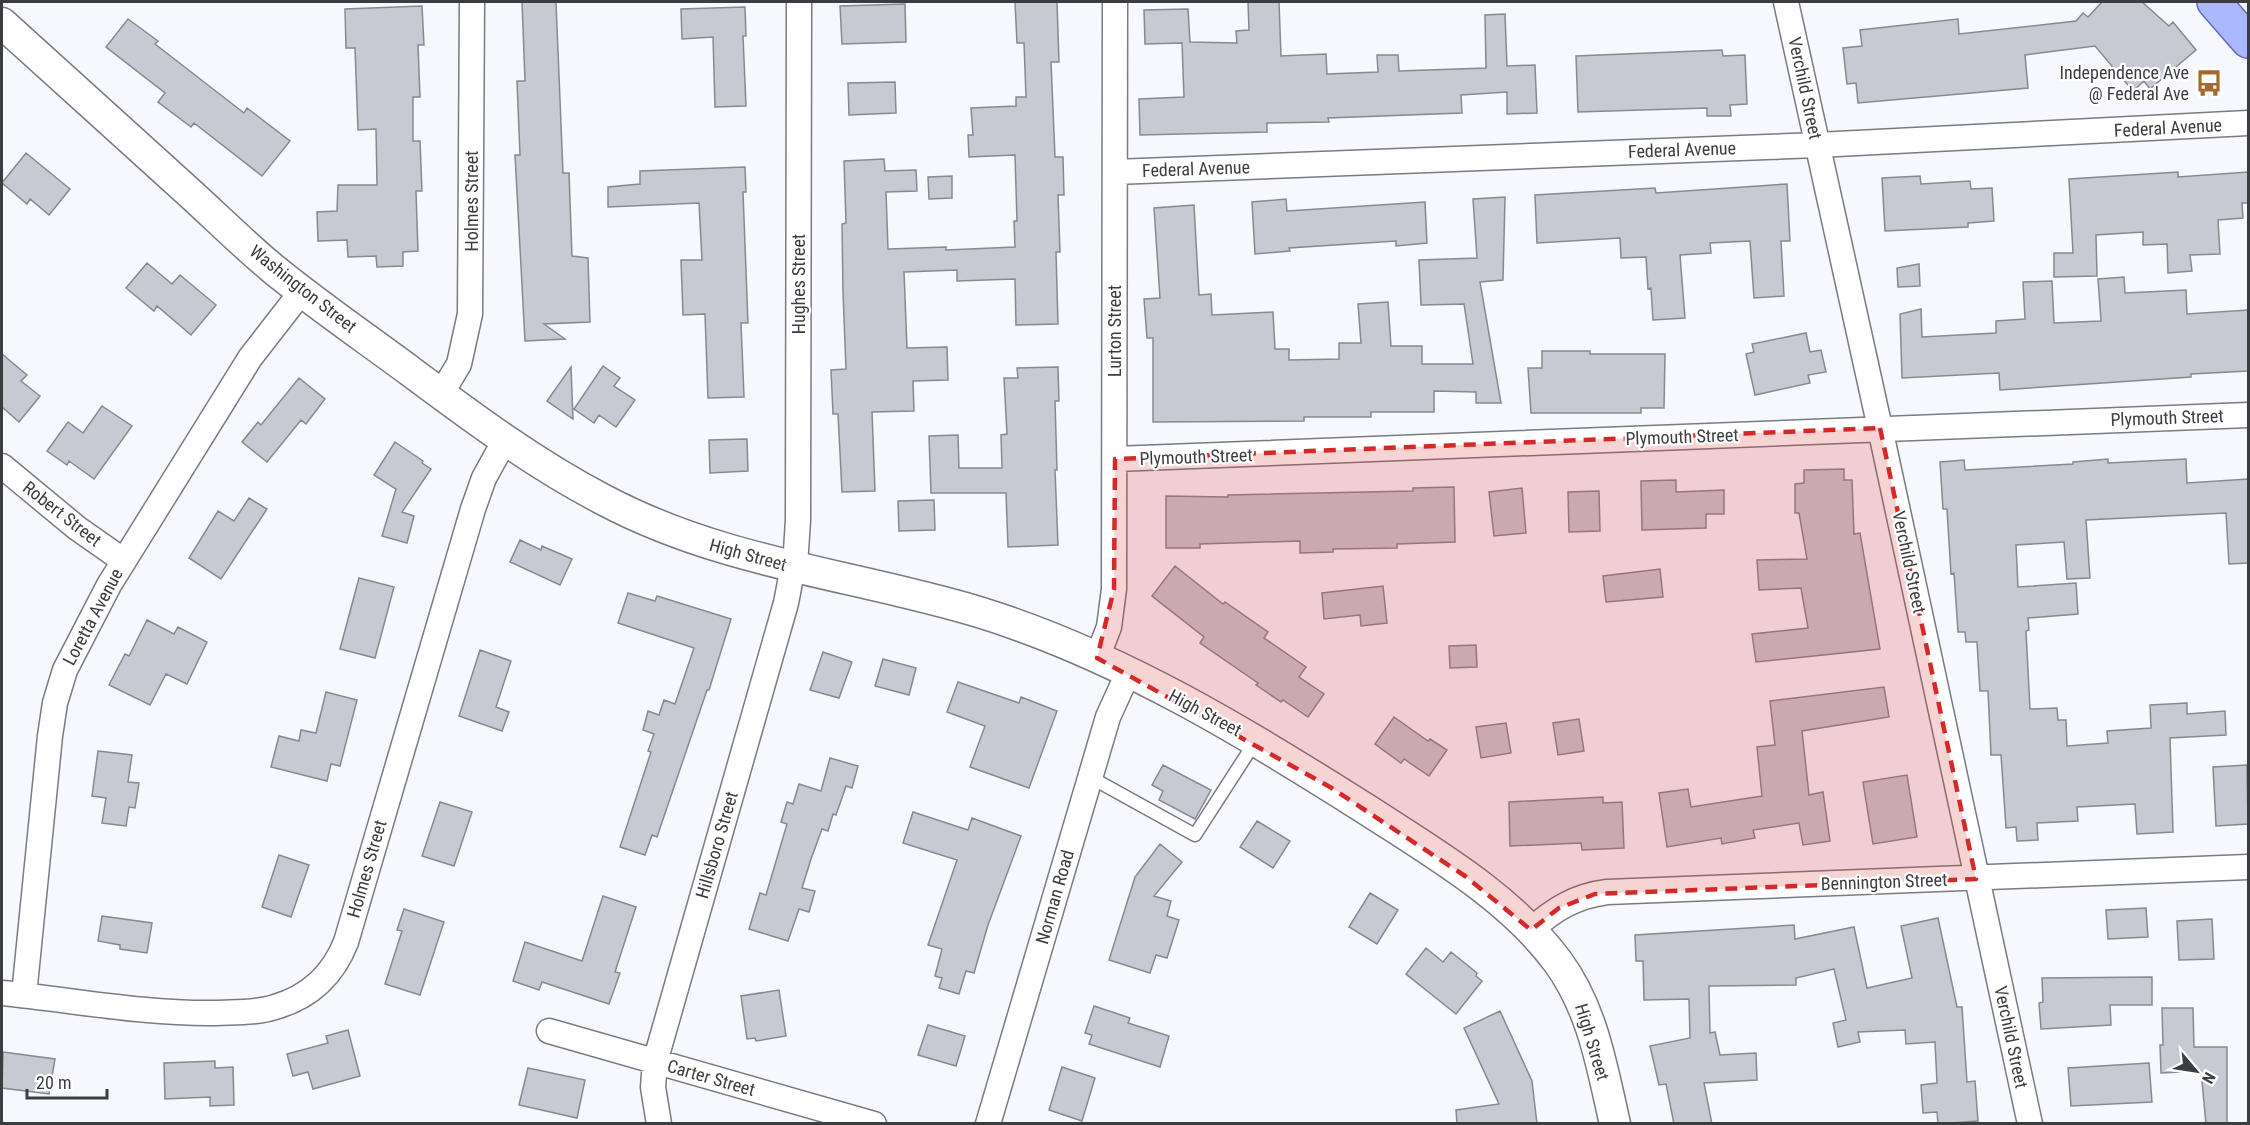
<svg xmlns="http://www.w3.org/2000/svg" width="2250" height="1125" font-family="'Roboto Condensed',sans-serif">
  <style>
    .building { fill: #c7cad3; stroke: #878992; stroke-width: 1.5 }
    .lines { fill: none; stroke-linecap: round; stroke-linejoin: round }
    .service-casing { stroke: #787b83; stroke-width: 15 }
    .minor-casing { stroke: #787b83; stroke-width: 27 }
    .tertiary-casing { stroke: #787b83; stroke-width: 33 }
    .primary-casing { stroke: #616eba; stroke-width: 36 }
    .service { stroke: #fff; stroke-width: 12 }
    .minor { stroke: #fff; stroke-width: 24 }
    .tertiary { stroke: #fff; stroke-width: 30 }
    .primary { stroke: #acb8fd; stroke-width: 33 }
    .marked { fill: #d62828; fill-opacity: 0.2; stroke: #d62828; stroke-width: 4.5; stroke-dasharray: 12 8; stroke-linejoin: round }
    .labels { text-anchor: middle; stroke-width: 4.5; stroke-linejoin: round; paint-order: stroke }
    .poi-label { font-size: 18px; fill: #3c3d40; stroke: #fff; text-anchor: end }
    .street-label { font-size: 18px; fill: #3c3d40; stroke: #fff }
  </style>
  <rect width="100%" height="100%" fill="#f7f8fe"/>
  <path class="building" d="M522,2H556L563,173H569L572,256L588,258L590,322L544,324L565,339L525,341L515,155H520L517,81H525Z
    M1015,2H1057L1059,62H1051L1055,157H1063L1064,195H1058L1060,252H1056L1058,324L1016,325L1015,279L957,281V270L904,272L907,348L947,347L948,380L913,381L914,411L872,412L875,491L842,492L838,414H833L831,370L846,369L843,292L842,224L846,223L844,161L884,159L885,171L916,170L917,191L886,192L888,249L946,247V250L1015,247L1014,221H1017L1015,155L969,157L968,135H973L971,108L1016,106V97H1026L1024,43H1017Z
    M1248,2H1279L1281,56L1326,54L1327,74L1378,72L1377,55H1398L1399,71L1486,68L1485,15L1505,14L1507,66L1535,65L1537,113L1507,114V92L1461,95L1462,113L1328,118L1329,122L1267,123V132L1140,135L1139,99L1184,97L1182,43L1145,44L1144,10L1188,9L1190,42L1237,43L1236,31L1249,30Z
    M2102,2H2142L2169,26L2173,22L2196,50L2150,89L2144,81L2133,91L2095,46L2025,55L2028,88L1858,103L1856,83L1847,84L1843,48L1862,46L1860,30L1958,19L1959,34L2076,21L2083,13L2088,17Z
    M905,4L906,42L842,44L840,6Z
    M422,6L424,45H418L420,97H413V141H420L422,191H416L418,251L403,252V266L377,267L376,256L348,257L347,240L318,241L317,212L337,211L338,185H377L376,129L358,130L355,48H346L345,9Z
    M745,7L746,36H743L746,106L715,107L713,37L682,39L681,9Z
    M128,19L158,41L155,44L244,113L247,108L290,141L262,176L194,123L191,127L158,102L165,93L106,47Z
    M1722,50L1723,56L1745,55L1747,104L1730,105L1731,116H1707V108L1578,112L1576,56Z
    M895,82L896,113L849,115L848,83Z
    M26,153L70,189L49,215L30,199L27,204L2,183Z
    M745,167L746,192H743L748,323H741L744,397L708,398L705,314L683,315L681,260H702L699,203L608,207V187L640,184V171Z
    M2178,172V177L2248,172V203H2242L2243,218L2218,220L2220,254L2190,255L2192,271L2168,273L2167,244L2143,245V232L2096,235L2097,276L2054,277V253H2073L2069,179Z
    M952,176V198L929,199L928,177Z
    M1920,176L1921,184L1970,181L1971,189L1992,188L1994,221L1968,223V227L1885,231L1882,178Z
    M1787,184L1790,241H1781L1784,296L1754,298L1750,241L1710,243L1711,253L1680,255L1685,318L1653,320L1651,288L1648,289L1646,257L1621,258L1620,238L1537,243L1535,195L1655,188L1656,193Z
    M1505,197L1503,280L1480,282L1501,403H1476V392L1434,391V412H1371V417H1304V421L1153,422V338H1147L1144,299L1160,298L1154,208L1194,205L1199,295L1211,294L1212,315L1273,312L1275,349H1289V360L1339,359V343H1361L1358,304L1388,302L1391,346H1422V364H1473L1464,304L1421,305L1419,260L1477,258L1473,199Z
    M1286,199L1287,211L1425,202L1427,243L1396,246V241L1289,248L1290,251L1255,254L1252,202Z
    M147,263L172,284L180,275L216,305L191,335L157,306L154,311L126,288Z
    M1919,264L1920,286L1898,287L1897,268Z
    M2124,277L2125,293L2186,290L2187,314L2248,310V371L2191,374V377L2000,390L1999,373L1902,378L1900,314L1921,309L1922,337L1996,333V321L2025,319L2023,282L2052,281L2054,323L2101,321L2098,279Z
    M1806,333L1810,352L1821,350L1826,372L1808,375L1810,383L1755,395L1746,354L1754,352L1752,344Z
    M1542,351H1590V354H1665L1664,408H1641V413H1531L1528,368H1542Z
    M2,354L27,375L21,381L40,396L19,422L2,407Z
    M603,366L620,378L614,386L635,400L616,427L599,415L594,423L574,409Z
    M571,367L573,419L547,401Z
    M1058,367L1059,401H1055L1057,470H1055L1058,545L1008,547L1006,493H931L929,436L958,435L959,468H1002L1001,435L1007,434L1004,378H1018L1017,368Z
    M299,378L325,399L306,424L301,420L267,462L242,442L258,422L261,425Z
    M102,406L132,426L94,479L69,461L67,465L47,451L68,422L83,433Z
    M747,439L748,471L710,473L709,440Z
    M395,442L423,461L422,463L431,469L402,512L414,516L407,543L382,536L396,489L374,475Z
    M2108,459V463L2186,459L2187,483L2248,479V563L2229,564L2226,513L2086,520L2090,578L2067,579L2064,542L2016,545L2018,587L2076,583L2078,614L2028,618L2029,630L2026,631L2030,709L2057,708L2058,720H2066L2067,746L2108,743L2107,731L2151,728L2150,705L2187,703V714L2225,711L2226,735L2170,738L2173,832L2137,834L2135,804L2077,807L2078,821L2037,823L2038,840L2017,841L2016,827L2006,828L2001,755H1991L1988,691H1980L1977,642H1966L1965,632H1958L1954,573L1951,574L1947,509H1943L1940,462L1964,460L1965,470L2073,464V462Z
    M1844,469V480H1852L1854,534L1860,533L1880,649L1756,662L1752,634L1808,628L1801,588L1759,590L1757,560L1807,559L1799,513H1795V484L1804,483V470Z
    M1676,480V492L1724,490V514H1706V528L1642,530L1641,481Z
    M1454,487L1455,542L1397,544V548L1333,549V552L1300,553V541L1200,544V548H1166V496L1228,497V495L1413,491V488Z
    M1522,488L1526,533L1494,536L1489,492Z
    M1599,491L1600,531L1569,532L1568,492Z
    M249,498L267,509L221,579L189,558L218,511L234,521Z
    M934,500L935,530L899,531L898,501Z
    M520,540L541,550L542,546L572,559L560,585L510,562Z
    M1175,566L1223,604L1225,602L1268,632L1264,638L1306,667L1299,677L1324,694L1308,717L1283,700L1281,702L1256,685L1258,683L1200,643L1204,637L1152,596Z
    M1660,569L1663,597L1606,602L1603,576Z
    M359,578L394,587L375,658L340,649Z
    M1383,586L1387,623L1361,626L1360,615L1324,619L1322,593Z
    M628,593L655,601L657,596L731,619L709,690H707L657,837L652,835L645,855L620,847L651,752L648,751L654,734L643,730L648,711L659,715L664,700L675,704L694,648L618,623Z
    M147,620L174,634L178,627L207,642L187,684L166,674L150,705L109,685L125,654L129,656Z
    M1476,645L1477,667L1450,668L1449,646Z
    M480,650L511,661L496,707L509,712L502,731L459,716Z
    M823,652L852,662L839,698L810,690Z
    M883,659L916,668L909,695L875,686Z
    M958,682L1019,703L1021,697L1057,711L1029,788L970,767L985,726L947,712Z
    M1884,687L1889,717L1802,731L1809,795L1823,792L1830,841L1803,845L1799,823L1753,830L1755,838L1722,844L1721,838L1667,847L1659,793L1688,789L1691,807L1762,796L1757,747L1775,745L1770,701Z
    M326,692L357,700L340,766L331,764L327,781L271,767L279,736L299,741L301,730L316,733Z
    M1394,717L1428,741L1430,739L1447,750L1429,776L1404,759L1401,763L1375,744Z
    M1579,719L1584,751L1558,755L1553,723Z
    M1506,723L1511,753L1481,758L1476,727Z
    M98,751L132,755L128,782L139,783L135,808L129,807L126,826L102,823L106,798L92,796Z
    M830,758L858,766L852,788L846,786L836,815L833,814L828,831L822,829L811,859L802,888L815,891L809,912L799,909L788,941L749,929L760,893L766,895L787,824L781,822L787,802L793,804L799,784L821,791Z
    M1163,765L1211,790L1195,819L1159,800L1163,791L1152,785Z
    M2247,765L2248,824L2216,826L2213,767Z
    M1907,775L1917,837L1873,844L1863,782Z
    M1603,797V803L1622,802L1624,848L1582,850L1581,843L1510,846L1509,802Z
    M440,802L472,812L454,866L422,856Z
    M913,812L968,830L972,818L1021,836L988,925L974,973L966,971L959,994L939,988L942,978L935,976L942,949L928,945L957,860L903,843Z
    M1257,821L1290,841L1273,868L1240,847Z
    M1160,844L1182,862L1154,896L1171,901L1167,916L1179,920L1167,958L1156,955L1150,973L1109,960L1135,877Z
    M279,855L309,865L291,917L262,907Z
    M1370,893L1398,910L1377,944L1349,927Z
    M603,896L636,907L615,972L620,973L609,1004L542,982L539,990L513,981L525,942L582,961Z
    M2146,908L2148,937L2108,939L2106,910Z
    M404,909L444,922L420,995L385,984L402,931L397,930Z
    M102,916L152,923L147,953L120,949V945L98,941Z
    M1938,918L1957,1007H1962L1967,1082L1975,1081L1978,1121L1938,1124L1937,1112L1923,1113L1921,1085L1937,1083L1935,1042L1906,1044L1905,1030L1858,1032L1860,1042L1838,1047L1833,1023L1846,1020L1834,969L1796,978V985L1709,986L1710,1033L1715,1032L1720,1055L1756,1053L1757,1080L1704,1083L1712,1124H1674L1666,1084L1659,1085L1650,1046L1690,1038L1689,999L1644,1000L1643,961H1636L1635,935L1794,925L1795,939L1854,927L1867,988L1912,978L1901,926Z
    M2212,919L2214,959L2179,960L2177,921Z
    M1426,948L1443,962L1451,952L1477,973L1476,976L1482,981L1456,1014L1406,974Z
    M2152,977V1005H2110L2111,1025L2041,1029L2039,1003L2043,1002L2042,978Z
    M779,990L786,1036L756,1041L755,1038L747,1039L741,996Z
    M1094,1006L1130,1018L1128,1023L1169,1036L1160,1067L1089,1044L1092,1035L1085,1033Z
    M2162,1008H2193L2194,1047H2227V1124H2206L2201,1071L2161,1073L2160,1045H2163Z
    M1500,1011L1532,1081L1537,1124H1457L1456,1110L1499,1104L1464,1028Z
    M928,1025L965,1036L956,1066L918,1055Z
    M348,1030L360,1076L313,1089L308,1072L293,1076L287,1054L328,1043L326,1036Z
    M3,1052L55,1059L49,1094L2,1088Z
    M215,1061V1068L233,1067L234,1105L210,1106V1097L165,1099L164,1063Z
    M2149,1063L2152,1102L2071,1106L2068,1068Z
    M1062,1067L1095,1078L1082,1121L1049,1110Z
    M528,1068L585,1080L577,1118L519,1105Z"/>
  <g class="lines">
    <defs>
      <path id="service" d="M1090,777L1195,835L1255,742"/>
      <path id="minor" d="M1786,2L1880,428L2030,1124
        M1115,172L1817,145L2248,123
        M441,394L459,364L470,314L472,2
        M1115,459L2248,415
        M2,466L77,528L124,561
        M1097,658L1109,627L1114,589L1115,2
        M1531,930C1554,909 1576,896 1607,892L2248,867
        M2,993C73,1000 144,1014 216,1013C235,1012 257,1013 275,1007C310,997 333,975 346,942L473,509L484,478L505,440
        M24,995L50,736L55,703L65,670L109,585L250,358L302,291
        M549,1031L874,1124
        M659,1124L653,1087L655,1062L786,603L796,551L798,520L799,2
        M988,1124L1108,717L1128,673"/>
      <path id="tertiary" d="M2,23C62,77 122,132 182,186C212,213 241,242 272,268C316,304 364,337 410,371C473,418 535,464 604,500C725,564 854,574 982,613C1120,656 1248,734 1369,811C1435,854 1511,898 1558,962C1593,1010 1602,1067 1615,1124"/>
      <path id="primary" d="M2214,2L2248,41"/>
    </defs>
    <use href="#service" class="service-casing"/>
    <use href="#minor" class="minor-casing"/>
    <use href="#tertiary" class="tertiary-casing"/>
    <use href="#primary" class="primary-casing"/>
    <use href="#service" class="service"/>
    <use href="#minor" class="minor"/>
    <use href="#tertiary" class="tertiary"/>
    <use href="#primary" class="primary"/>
  </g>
  <path class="marked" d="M1880,428L1976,879L1595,894L1559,908L1531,930L1465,876L1330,787L1097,658L1114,589L1115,459Z"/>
  <defs>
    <symbol id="bus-bare" viewBox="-9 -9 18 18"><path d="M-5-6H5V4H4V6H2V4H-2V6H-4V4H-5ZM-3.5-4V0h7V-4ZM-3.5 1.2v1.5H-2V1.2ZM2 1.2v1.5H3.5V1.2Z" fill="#a56a2b" stroke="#fff" stroke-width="2.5" paint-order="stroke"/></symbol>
  </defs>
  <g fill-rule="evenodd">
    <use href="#bus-bare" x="2190" y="64" width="38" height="38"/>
  </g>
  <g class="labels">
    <g class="poi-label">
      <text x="2189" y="79">Independence Ave<tspan x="2189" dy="21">@ Federal Ave</tspan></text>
    </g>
    <g class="street-label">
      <text transform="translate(1805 88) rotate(78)" y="6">Verchild Street</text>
      <text transform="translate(2168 128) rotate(-3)" y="6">Federal Avenue</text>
      <text transform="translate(1682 150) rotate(-2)" y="6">Federal Avenue</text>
      <text transform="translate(1196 169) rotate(-2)" y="6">Federal Avenue</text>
      <text transform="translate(472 201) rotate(-90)" y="6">Holmes Street</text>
      <text transform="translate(799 284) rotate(-90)" y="6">Hughes Street</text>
      <text transform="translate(303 289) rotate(38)" y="6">Washington Street</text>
      <text transform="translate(1115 331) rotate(-90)" y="6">Lurton Street</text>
      <text transform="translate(2167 418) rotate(-2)" y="6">Plymouth Street</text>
      <text transform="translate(1682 437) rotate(-2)" y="6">Plymouth Street</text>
      <text transform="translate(1196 457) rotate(-2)" y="6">Plymouth Street</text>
      <text transform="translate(62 514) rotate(38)" y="6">Robert Street</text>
      <text transform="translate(748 555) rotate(15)" y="6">High Street</text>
      <text transform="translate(1909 562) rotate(78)" y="6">Verchild Street</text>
      <text transform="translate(93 617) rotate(-62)" y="6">Loretta Avenue</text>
      <text transform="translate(1205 713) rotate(28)" y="6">High Street</text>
      <text transform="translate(717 845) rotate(-74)" y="6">Hillsboro Street</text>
      <text transform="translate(367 869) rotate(-74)" y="6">Holmes Street</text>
      <text transform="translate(1884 882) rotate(-2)" y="6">Bennington Street</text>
      <text transform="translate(1055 897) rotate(-74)" y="6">Norman Road</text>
      <text transform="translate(2011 1037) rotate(78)" y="6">Verchild Street</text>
      <text transform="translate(1592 1042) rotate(73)" y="6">High Street</text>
      <text transform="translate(711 1078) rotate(16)" y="6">Carter Street</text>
    </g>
  </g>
  <rect width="2250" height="1125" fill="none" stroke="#3c3d40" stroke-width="6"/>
  <g transform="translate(2196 1071) rotate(119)" stroke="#ffffff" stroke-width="4.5" paint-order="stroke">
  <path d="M0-4.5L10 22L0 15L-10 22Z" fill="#3c3d40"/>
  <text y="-9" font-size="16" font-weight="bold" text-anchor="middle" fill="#3c3d40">N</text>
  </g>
  <path d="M27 1089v9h80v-9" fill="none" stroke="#3c3d40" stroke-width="3"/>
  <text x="36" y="1089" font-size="18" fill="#3c3d40" stroke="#ffffff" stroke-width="4.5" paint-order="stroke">20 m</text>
</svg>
